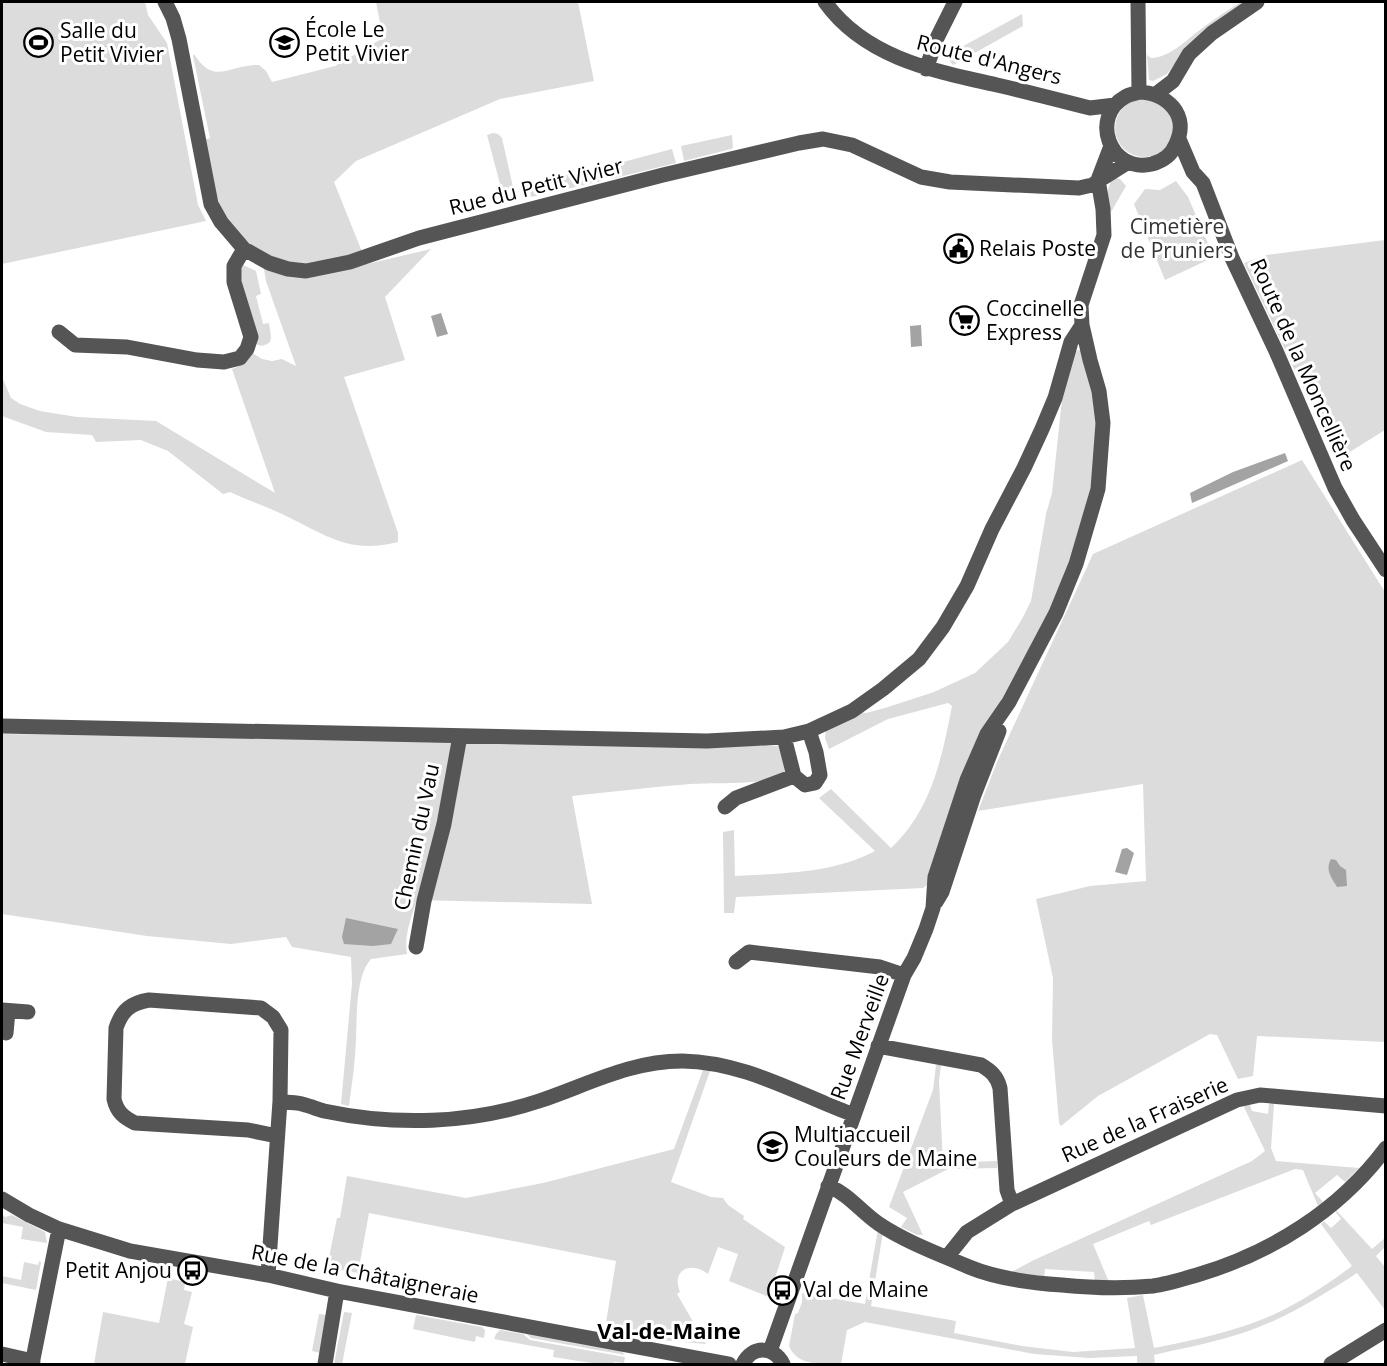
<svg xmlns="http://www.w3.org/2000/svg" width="1387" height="1366" font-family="'Open Sans',sans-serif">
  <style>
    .green { fill: #dcdcdc }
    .water { fill: #a3a3a3 }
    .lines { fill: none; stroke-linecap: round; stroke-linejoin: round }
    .minor { stroke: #555; stroke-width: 15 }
    .labels { text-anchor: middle; stroke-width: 6; stroke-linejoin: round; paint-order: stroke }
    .poi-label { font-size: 21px; fill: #000; stroke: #fff; text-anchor: start }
    .street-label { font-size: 21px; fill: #000; stroke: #fff }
    .park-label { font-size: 21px; fill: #333; stroke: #fff }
    .neighbourhood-label { font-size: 22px; font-weight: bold; fill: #000; stroke: #fff }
  </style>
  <rect width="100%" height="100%" fill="#fff"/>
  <path class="green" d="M2,2H145L148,15L167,43L198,205L206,221L2,264Z
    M376,2H578L594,81L500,99L356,161L334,182L367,264L431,249L385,297L405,360L344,377L398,533V542C348,555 325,534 282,514C265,506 247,500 230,492L223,494L168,451L141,440L96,442L92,435L46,432L2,416V377L11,398L20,404L40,411L77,417L156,421L275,493L232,369L244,364L251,352L262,359L272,361L282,359L296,366L266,281L261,252C217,226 213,186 204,140L210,138L193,56L194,54C215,87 229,64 259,65L266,71L272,82L335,66L383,38Z
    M1241,2H1251L1184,52L1167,74L1153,81L1149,80L1147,55L1151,58C1171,57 1186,40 1201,29C1214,19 1228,10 1241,2Z
    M1022,14L1023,26L955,64L953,65L945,55V46L956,50Z
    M1115 128a29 29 0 1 1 58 0a29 29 0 1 1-58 0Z
    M493,133L498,134L502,138L515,196L510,203L497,206L503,195L487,135Z
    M732,135L733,148L731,149L684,161L681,146Z
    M672,149L676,163L611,179L608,166Z
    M598,168L602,181L531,197L529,183Z
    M1112,177L1120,179L1126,186L1111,212L1107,193Z
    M1176,181L1188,197L1214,257L1165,280L1134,204L1145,189L1160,190Z
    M1385,240V430L1337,460L1244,263L1267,255Z
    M241,264L256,271L261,294L256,296L263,324L269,323L271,337L270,342C263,347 260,347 254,342L239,276Z
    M1078,350H1083L1095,394L1098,427L1093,479L1067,572L1046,619L1000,702L931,882L923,888L736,897L734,913H724L723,832L734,830L735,876C782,873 832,874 875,851L819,798L831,789L891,848C931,811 942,758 952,706L948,703L888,719L829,749L825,738L826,728L861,712L866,713L885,708L934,692L975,673L1008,642L1022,619L1031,601L1046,514L1052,493L1063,390L1074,353Z
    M1302,460L1385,592V1042L1257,1036L1253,1076L1238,1079L1217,1035L1210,1034L1098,1096L1061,1126L1059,1123L1052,1040L1053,978L1036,899L1090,886L1146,881L1143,784L978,811L997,762L1093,554Z
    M2,734L779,746L786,773C769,786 713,782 691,784C651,787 612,792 572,796L592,904L417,900C411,918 404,935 407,954L371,959C353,979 358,1029 355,1055C354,1072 351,1089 349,1106L341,1104L352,984L351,957L292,947L286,937L231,944L147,936L2,914Z
    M936,1065H941L939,1081L943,1163L997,1161V1168L948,1169L903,1192L923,1235H917L901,1227L907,1218L889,1207L933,1090Z
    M703,1070L710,1071L671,1182L711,1197L723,1198L728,1205L744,1216L743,1219L785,1247L769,1297L729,1281L738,1254L718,1247L708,1274C691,1261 671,1269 680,1292L677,1294L706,1344L661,1340L605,1329L616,1261L369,1213L358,1273L327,1267L337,1218H340L347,1176L466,1198L543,1183L674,1149Z
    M1249,1102L1252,1111L1268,1114L1269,1103L1274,1104L1271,1148L1276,1161L1359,1168L1345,1182L1337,1175L1315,1193L1323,1202L1318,1206L1303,1170L1295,1169L1151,1225L1149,1221L1093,1244L1109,1282L1095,1283L1094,1272L1045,1269L1044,1279L1011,1272L1034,1260L1252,1161L1265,1151L1243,1105Z
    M1336,1210L1372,1249L1385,1238V1247L1376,1256L1385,1267V1310L1357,1273C1317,1299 1273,1326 1226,1338C1202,1345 1178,1349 1154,1355L1155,1364H1137V1356L1089,1358L1034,1354L865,1322L847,1330L841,1364C820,1364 797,1366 789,1346L795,1314L798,1313L802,1302V1293L865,1304L878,1229L883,1232L871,1306L956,1321L954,1333L1022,1346L1073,1352L1135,1348L1127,1298L1143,1295L1154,1348C1184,1342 1214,1336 1244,1326C1283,1314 1320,1290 1352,1266L1321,1224L1324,1221L1331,1228L1341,1219L1335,1211Z
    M2,1214L5,1217L12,1215L45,1232L47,1243L21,1239L23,1227L2,1223Z
    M39,1261L41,1262L36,1290L2,1283V1276L21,1280L24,1262L38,1265Z
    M168,1278L185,1282L184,1290L192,1292L184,1324L193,1327L185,1364H94L103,1312L159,1323Z
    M344,1312L352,1313L342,1364H334Z
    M319,1314L327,1315L320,1353L312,1351Z
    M416,1315L482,1327L485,1330L484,1338L476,1336L475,1342L413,1329Z
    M500,1330L523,1334L530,1340L625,1357L624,1363L614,1362L613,1364H598L553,1357L554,1350L494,1339L496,1334Z
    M525,1332L621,1350L625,1355L531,1338Z"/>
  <path class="water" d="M441,313L448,334L437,337L431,316Z
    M921,325L922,346L911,347L910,326Z
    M1285,453L1288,461L1192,503L1190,493L1233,472Z
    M1127,848L1134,853L1127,875L1115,872L1122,849Z
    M1331,859L1336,860L1340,866L1346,870L1347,886L1337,887C1331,877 1325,870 1331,859Z
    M346,918L398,929L391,944L373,946L344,944L342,937Z"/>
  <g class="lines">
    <path class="minor" d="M165,2L173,18L179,39L211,204L221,222L244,249L269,263L288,269L306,271L350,262L419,238L663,175L799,143L823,139L852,145L921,177L950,182L1079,188L1092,185L1127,163
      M825,2C865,58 934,71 997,85C1028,92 1059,100 1090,108L1115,105
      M1138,2L1139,92
      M926,69L937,38L955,2
      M1139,92C1167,93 1190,115 1176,144C1172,154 1163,161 1152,164C1109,174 1090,116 1125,97C1129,94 1134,94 1139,92Z
      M1156,94L1173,81L1189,54L1212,33L1257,2
      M1179,139L1193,172L1203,183L1232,258L1276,351L1335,488L1353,520L1386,570
      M59,332L75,345L127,347L197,360L224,362L240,358L247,349L251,337L234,282V266L244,249
      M2,726L707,741L784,737L809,731L852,711L883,689L919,659L943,627L967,586L992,529L1024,468L1042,429L1055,398L1071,342L1082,325
      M784,737L794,776L805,785L815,783L820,775L816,752L809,731
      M725,807L736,798L794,776
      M936,902L942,892L974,795L999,731
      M416,947L424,901L444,824L460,736
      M736,962L749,952L880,967L904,975
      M2,1010L28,1012
      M6,1033L8,1011
      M878,1046L981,1065C991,1071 997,1076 1000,1088L1007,1190L1012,1204
      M277,1136L248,1130L135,1123C123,1117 117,1112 114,1099L116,1028C122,1010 131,1003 149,1000L261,1008L273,1017L281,1030L280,1101
      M828,1186C849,1194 861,1212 879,1224C906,1242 939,1254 969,1267C998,1279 1031,1283 1062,1285C1092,1288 1122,1289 1153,1286C1167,1284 1183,1279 1197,1275C1271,1253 1339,1211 1386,1148
      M2,1199L29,1215L59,1229L130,1251L268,1275L337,1291L729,1364
      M947,1257L967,1232L1012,1204L1237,1100L1260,1095L1386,1106
      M268,1275L280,1101C287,1103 295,1102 302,1104C310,1106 317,1109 324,1111C395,1126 470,1124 539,1101C587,1085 630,1061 682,1061C745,1062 797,1094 854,1115
      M770,1351L904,975L914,958L926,929L933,908L935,877L967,780L987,734L1009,702L1056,613L1076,564L1098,489L1103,423L1099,391L1090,360L1082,325L1081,305L1104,235L1103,209L1098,180L1111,146
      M2,1354L33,1361
      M32,1364L59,1229
      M325,1364L337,1291
      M743,1364C752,1345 774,1346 783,1364
      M1331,1364L1386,1330"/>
  </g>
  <defs>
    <symbol id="school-ring" viewBox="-11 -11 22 22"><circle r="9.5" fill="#fff" stroke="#000" stroke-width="1.5"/><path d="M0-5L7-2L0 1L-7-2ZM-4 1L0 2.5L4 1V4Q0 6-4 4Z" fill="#000"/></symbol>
    <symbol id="stadium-ring" viewBox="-11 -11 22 22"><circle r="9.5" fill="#fff" stroke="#000" stroke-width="1.5"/><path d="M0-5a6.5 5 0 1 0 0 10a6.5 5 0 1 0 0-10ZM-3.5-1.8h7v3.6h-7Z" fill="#000"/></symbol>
    <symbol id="civic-ring" viewBox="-11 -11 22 22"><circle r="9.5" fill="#fff" stroke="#000" stroke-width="1.5"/><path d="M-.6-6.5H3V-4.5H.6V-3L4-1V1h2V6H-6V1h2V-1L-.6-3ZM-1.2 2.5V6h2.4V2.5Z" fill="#000"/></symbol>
    <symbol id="supermarket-ring" viewBox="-11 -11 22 22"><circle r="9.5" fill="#fff" stroke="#000" stroke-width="1.5"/><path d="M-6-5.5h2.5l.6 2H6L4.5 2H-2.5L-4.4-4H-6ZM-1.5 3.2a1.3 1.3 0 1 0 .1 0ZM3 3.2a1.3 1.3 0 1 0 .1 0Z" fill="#000"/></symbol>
    <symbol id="bus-ring" viewBox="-11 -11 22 22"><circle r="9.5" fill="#fff" stroke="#000" stroke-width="1.5"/><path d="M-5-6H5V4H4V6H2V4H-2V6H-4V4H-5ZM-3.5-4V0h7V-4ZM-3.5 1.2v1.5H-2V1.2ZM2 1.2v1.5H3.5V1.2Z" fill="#000"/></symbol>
  </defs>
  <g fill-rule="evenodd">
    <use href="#school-ring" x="268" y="26" width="33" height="33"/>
    <use href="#stadium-ring" x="22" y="26" width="33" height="33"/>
    <use href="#civic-ring" x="942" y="232" width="33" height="33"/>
    <use href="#supermarket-ring" x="948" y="304" width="33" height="33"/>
    <use href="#school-ring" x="756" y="1130" width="33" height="33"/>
    <use href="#bus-ring" x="176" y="1254" width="33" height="33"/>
    <use href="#bus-ring" x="766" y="1274" width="33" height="33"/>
  </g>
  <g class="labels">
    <g class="poi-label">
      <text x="305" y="37">École Le<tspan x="305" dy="24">Petit Vivier</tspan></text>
      <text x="60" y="38">Salle du<tspan x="60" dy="24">Petit Vivier</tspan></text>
      <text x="979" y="256">Relais Poste</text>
      <text x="986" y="316">Coccinelle<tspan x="986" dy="24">Express</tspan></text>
      <text x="794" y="1142">Multiaccueil<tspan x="794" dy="24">Couleurs de Maine</tspan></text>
      <text x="172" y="1278" text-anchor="end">Petit Anjou</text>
      <text x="803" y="1297">Val de Maine</text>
    </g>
    <g class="street-label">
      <text transform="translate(989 60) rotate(14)" y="7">Route d'Angers</text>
      <text transform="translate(536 187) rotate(-14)" y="7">Rue du Petit Vivier</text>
      <text transform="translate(1303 365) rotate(66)" y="7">Route de la Moncellière</text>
      <text transform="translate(417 837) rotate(-78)" y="7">Chemin du Vau</text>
      <text transform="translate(860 1037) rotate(-70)" y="7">Rue Merveille</text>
      <text transform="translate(1145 1120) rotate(-24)" y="7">Rue de la Fraiserie</text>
      <text transform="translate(365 1274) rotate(11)" y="7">Rue de la Châtaigneraie</text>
    </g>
    <g class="park-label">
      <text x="1177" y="234">Cimetière<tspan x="1177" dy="24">de Pruniers</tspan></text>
    </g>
    <g class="neighbourhood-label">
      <text x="669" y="1339">Val-de-Maine</text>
    </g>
  </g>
  <rect width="1387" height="1366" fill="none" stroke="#000000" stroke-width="6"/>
</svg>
